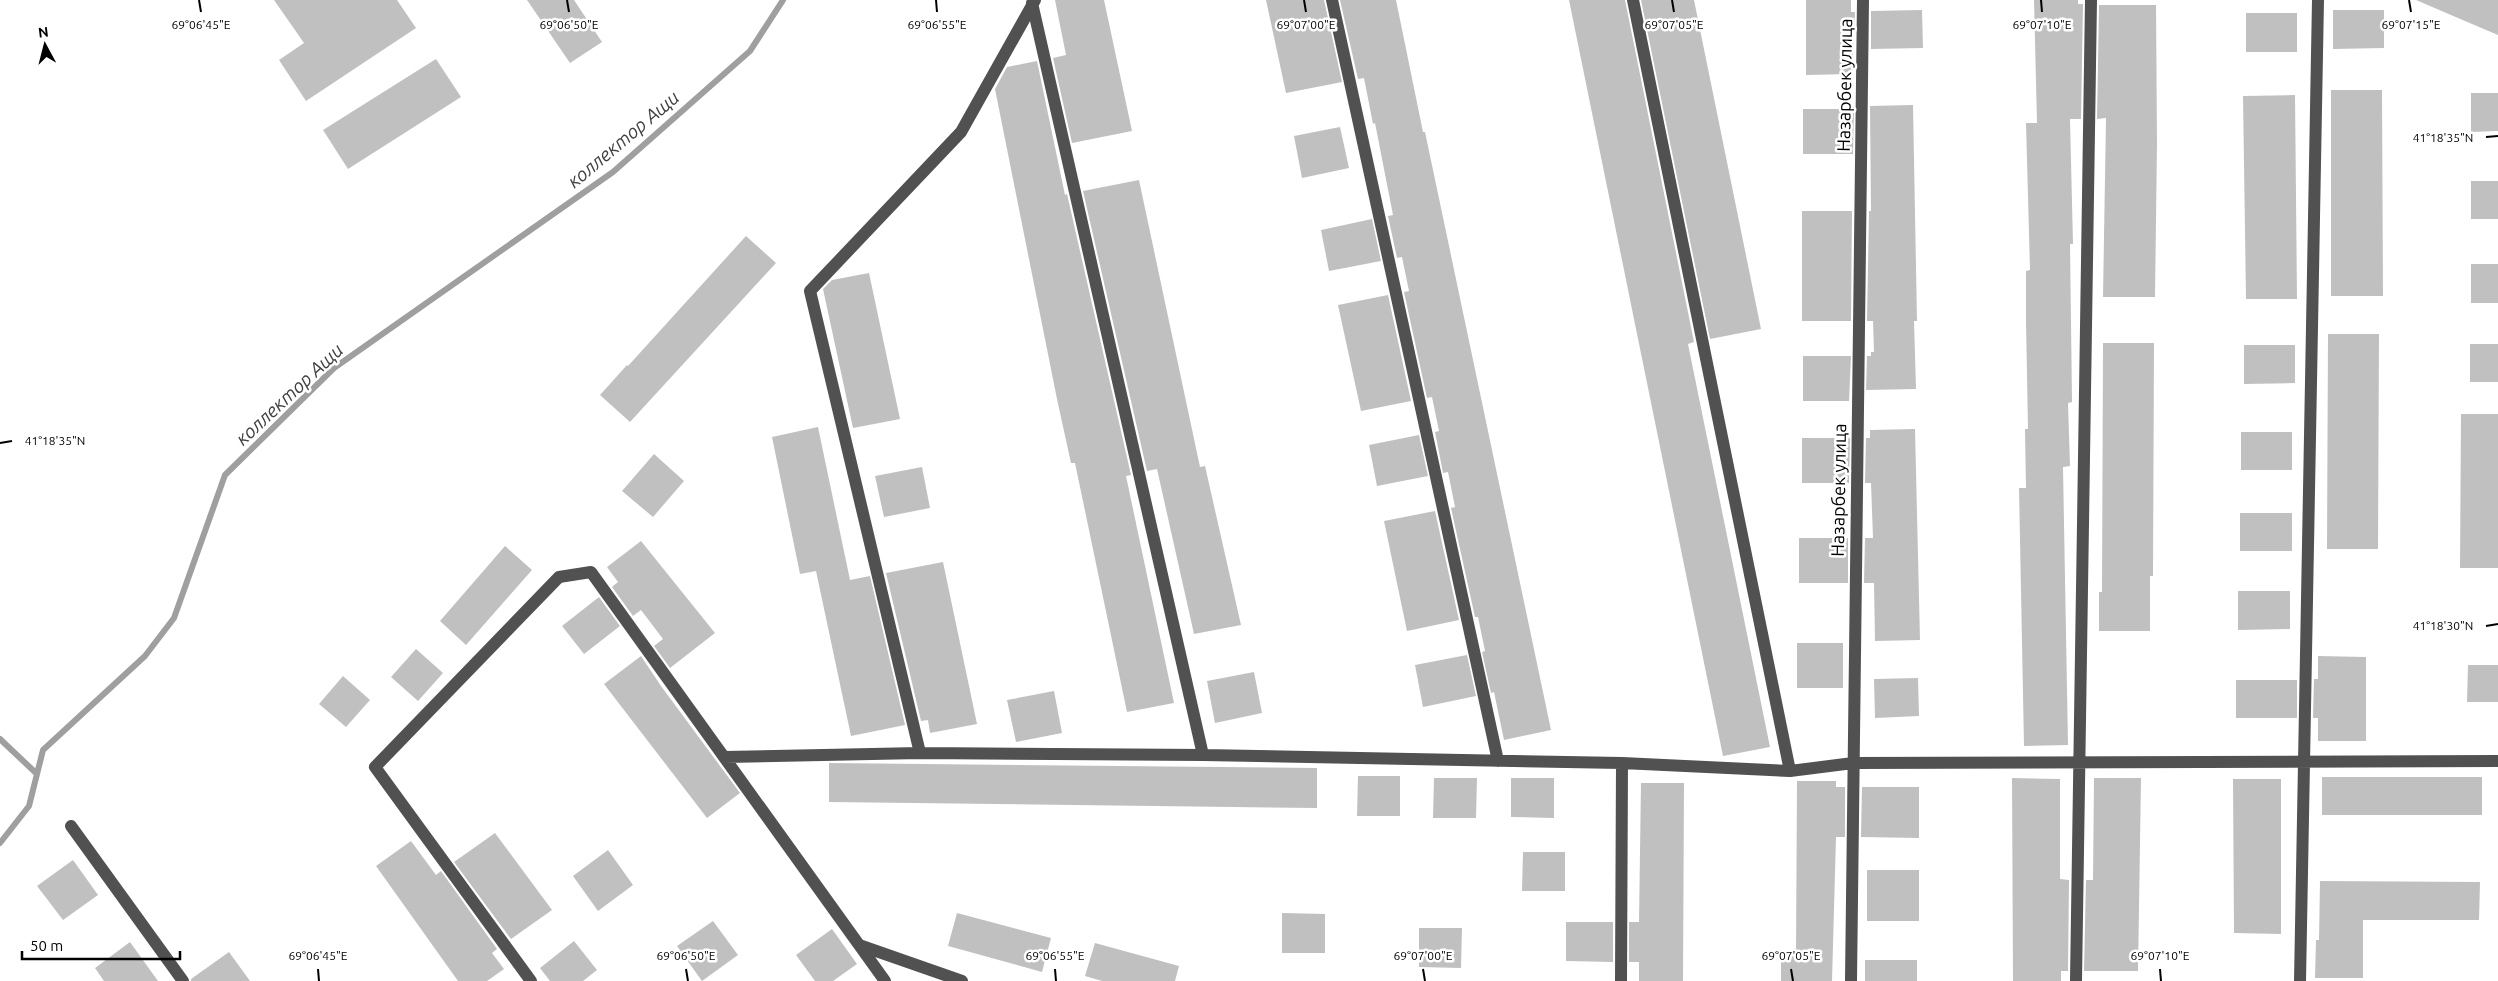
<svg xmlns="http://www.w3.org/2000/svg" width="2498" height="981" font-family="Ubuntu,sans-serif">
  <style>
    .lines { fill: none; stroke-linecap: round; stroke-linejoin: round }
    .stream { stroke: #9f9f9f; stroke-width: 6 }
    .building { fill: #c0c0c0 }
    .minor { stroke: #515151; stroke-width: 12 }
    .ticks { fill: none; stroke: #000; stroke-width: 2 }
    .labels { text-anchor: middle; stroke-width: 5; stroke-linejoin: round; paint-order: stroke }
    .street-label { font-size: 18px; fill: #000; stroke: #fff }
    .water-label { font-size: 19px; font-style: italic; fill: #404040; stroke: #fff }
    .ticks-label { font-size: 12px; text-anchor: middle; fill: #000; stroke: #fff; stroke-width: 5; stroke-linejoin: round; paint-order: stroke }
  </style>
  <rect width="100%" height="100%" fill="#fff"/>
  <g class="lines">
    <path class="stream" d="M0,739L37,774
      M0,843L29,806L43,750L145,656L174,618L225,475L334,368L613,172L750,51L783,0"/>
  </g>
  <path class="building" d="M274,0H397L416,28L306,101L279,60L304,43Z
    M527,0H574L602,42L570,63Z
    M1055,0H1104L1132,131L1072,143L1053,58L1066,55Z
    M1266,0H1324L1342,82L1286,93Z
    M1340,0H1396L1423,132H1425L1551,730L1504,740L1494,692L1491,693L1482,652L1485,651L1478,617H1475L1451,508L1455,507L1448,472L1443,473L1435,432L1439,431L1432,397L1427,398L1404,292L1409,291L1402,257L1397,258L1388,216L1393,215L1375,123L1373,124L1364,78L1358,79Z
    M1569,0H1625L1694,342L1688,344L1770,747L1723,756Z
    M1641,0H1694L1761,329L1710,339Z
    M1806,0H1851V12H1855L1852,74L1806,75Z
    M2034,0H2078V4H2083L2081,119H2070L2073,244H2070L2072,402L2068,403L2070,466L2063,467L2068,745L2024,746L2019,488H2026L2025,429H2028L2026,322V271L2030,270L2026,123H2037Z
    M2416,0H2498V35L2472,24Z
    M2099,5H2156L2157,143L2155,297H2103L2106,118L2097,119Z
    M1922,10L1923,48L1871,49V11Z
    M2333,10H2384V48L2333,49Z
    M2246,13H2297V52H2246Z
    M436,59L461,97L348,169L323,130Z
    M1037,61L1065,195L1067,194L1131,475L1126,476L1174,703L1127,712L1075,463H1071L1057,399L995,89L1007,67Z
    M2331,90H2382L2383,296H2331Z
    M2471,93H2498V131L2471,132Z
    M2295,95L2297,299H2246L2243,96Z
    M1913,105L1917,321H1914L1916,389L1866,390L1867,356H1871V352H1874L1873,321H1867L1869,211H1871L1870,106Z
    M1803,109H1854L1853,154H1803Z
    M1340,127L1349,168L1302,178L1294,136Z
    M1139,180L1200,467L1205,466L1241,625L1194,634L1157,469L1147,471L1083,191Z
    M2471,181H2498V219H2471Z
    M1802,211H1852L1851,321H1802Z
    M1372,219L1381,261L1329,271L1321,230Z
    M746,236L776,263L630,422L600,395L627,365L628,366Z
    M2471,264H2498V303H2471Z
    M869,273L900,419L853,428L823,289L832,280Z
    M1388,295L1411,401L1361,411L1338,305Z
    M2328,334H2379L2378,549H2327Z
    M2103,343H2154L2153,576H2150V631H2099V592H2102Z
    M2470,344H2498V382H2470Z
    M2244,345H2295V383L2244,384Z
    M1803,356H1851L1849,401H1803Z
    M2461,414H2498V568H2460Z
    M818,427L850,580L870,576L905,725L851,736L816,571L800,574L772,437Z
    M1915,429L1920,640L1875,641L1874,583H1864L1865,538H1873L1871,483H1865L1866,438H1870V430Z
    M2241,432H2292V470H2241Z
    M1419,435L1428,476L1377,486L1369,445Z
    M1802,438H1850L1849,483H1802Z
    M654,454L684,481L653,517L622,491Z
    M922,467L930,508L884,517L875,476Z
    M1435,511L1459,620L1407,631L1384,521Z
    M2240,513H2292V551H2240Z
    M1799,538H1848V583H1799Z
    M641,541L715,633L670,668L654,646L663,639L641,610L633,616L612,587L618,582L607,567Z
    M505,546L532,570L466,645L440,621Z
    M943,562L977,724L930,733L928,720L921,721L886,573Z
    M2238,591H2290V629L2238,630Z
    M599,597L620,626L584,654L562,626Z
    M1797,643H1843V688H1797Z
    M416,649L443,673L418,701L391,677Z
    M1467,655L1476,696L1423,707L1415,665Z
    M641,656L661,686L740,793L707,818L604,684Z
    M2318,656L2366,657V741H2318V718H2313L2314,679H2318Z
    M2468,665H2498V702H2467Z
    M1254,672L1262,713L1215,723L1207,681Z
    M343,676L370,700L346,727L319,704Z
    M1918,678L1919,716L1875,718L1874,679Z
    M2236,680H2297V718H2236Z
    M1054,691L1062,733L1016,742L1007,700Z
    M829,763L1317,768V808L829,802Z
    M1358,776H1400V816H1357Z
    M2322,777H2482V815H2322Z
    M1434,778H1477L1476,818H1433Z
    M1511,778H1554V818L1511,817Z
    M2012,778L2060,779V879L2069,880L2068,971H2061V981H2013Z
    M2094,778H2141L2138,971H2084L2086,880H2093Z
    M2233,779H2281V934L2234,933Z
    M1797,781H1836V787H1845V837H1836L1832,981H1781V953H1796Z
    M1641,783H1684L1683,981H1639V962H1629V922H1639Z
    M1862,787H1919V838L1861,837Z
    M495,833L552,910L511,939L454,862Z
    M411,841L436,875L441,871L497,949L492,953L504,969L487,981H458L376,866Z
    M608,850L633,885L598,911L573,876Z
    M1523,852H1565V891H1522Z
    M73,860L98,895L63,920L37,886Z
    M1867,870H1919V921H1867Z
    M2320,881L2480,882L2479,920H2363V978H2315L2316,940H2319Z
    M957,913L1051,938L1042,972L948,946Z
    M1282,913L1325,914V953H1282Z
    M713,921L738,955L702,981L677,946Z
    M1566,922H1613V962L1566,961Z
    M1419,928H1462L1461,968L1419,967Z
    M832,929L857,964L833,981H815L796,955Z
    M574,941L597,970L583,981H550L540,968Z
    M130,942L158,981H104L95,968Z
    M1095,943L1179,966L1175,981H1102L1085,976Z
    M229,952L250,981H191V979Z
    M1865,960H1917V981H1865Z"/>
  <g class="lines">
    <path class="minor" d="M1332,0L1498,761
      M1633,0L1790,771
      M1032,3L1203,755
      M920,753L810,291L961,132L1035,0
      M725,757L920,753L1203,755L1622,763L1790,771L1853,763L2498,761
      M71,826L183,981
      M859,945L962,981
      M531,981L375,767L559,577L591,572L885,981
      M1621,981L1622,763
      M1851,981L1863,0
      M2076,981L2091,0
      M2300,981L2318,0"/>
  </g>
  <path class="ticks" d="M199,0L201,12M567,0L569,12M936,0L937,12M1304,0L1306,12M1672,0L1674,12M2041,0L2042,12M2409,0L2411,12M2486,137L2498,136M0,443L12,441M2486,626L2498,624M318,969L319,981M686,969L688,981M1055,969L1056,981M1423,969L1425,981M1791,969L1793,981M2160,969L2161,981"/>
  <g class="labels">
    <g class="street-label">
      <text transform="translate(1845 85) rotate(-89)" y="6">Назарбек улица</text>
      <text transform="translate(1839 490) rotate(-89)" y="6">Назарбек улица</text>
    </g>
    <g class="water-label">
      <text transform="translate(623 139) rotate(-40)" y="7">коллектор Ащи</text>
      <text transform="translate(289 394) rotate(-43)" y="7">коллектор Ащи</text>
    </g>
  </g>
  <g class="ticks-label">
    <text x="201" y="29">69°06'45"E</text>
    <text x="569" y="29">69°06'50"E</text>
    <text x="937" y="29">69°06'55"E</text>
    <text x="1306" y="29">69°07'00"E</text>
    <text x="1674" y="29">69°07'05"E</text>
    <text x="2042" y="29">69°07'10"E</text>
    <text x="2411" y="29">69°07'15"E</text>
    <text x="2443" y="142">41°18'35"N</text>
    <text x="55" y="445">41°18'35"N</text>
    <text x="2443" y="630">41°18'30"N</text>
    <text x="318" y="960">69°06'45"E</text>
    <text x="686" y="960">69°06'50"E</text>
    <text x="1055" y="960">69°06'55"E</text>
    <text x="1423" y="960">69°07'00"E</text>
    <text x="1791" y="960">69°07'05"E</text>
    <text x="2160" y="960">69°07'10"E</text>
  </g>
  <g transform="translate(45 45) rotate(353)" stroke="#ffffff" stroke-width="4" paint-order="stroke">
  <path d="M0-4L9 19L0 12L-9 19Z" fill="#000000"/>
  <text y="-8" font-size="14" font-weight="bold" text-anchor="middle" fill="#000000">N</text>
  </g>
  <path d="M22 951v8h158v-8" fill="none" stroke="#000000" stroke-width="2.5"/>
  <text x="30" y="951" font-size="15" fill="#000000" stroke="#ffffff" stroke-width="4" paint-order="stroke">50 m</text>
</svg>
